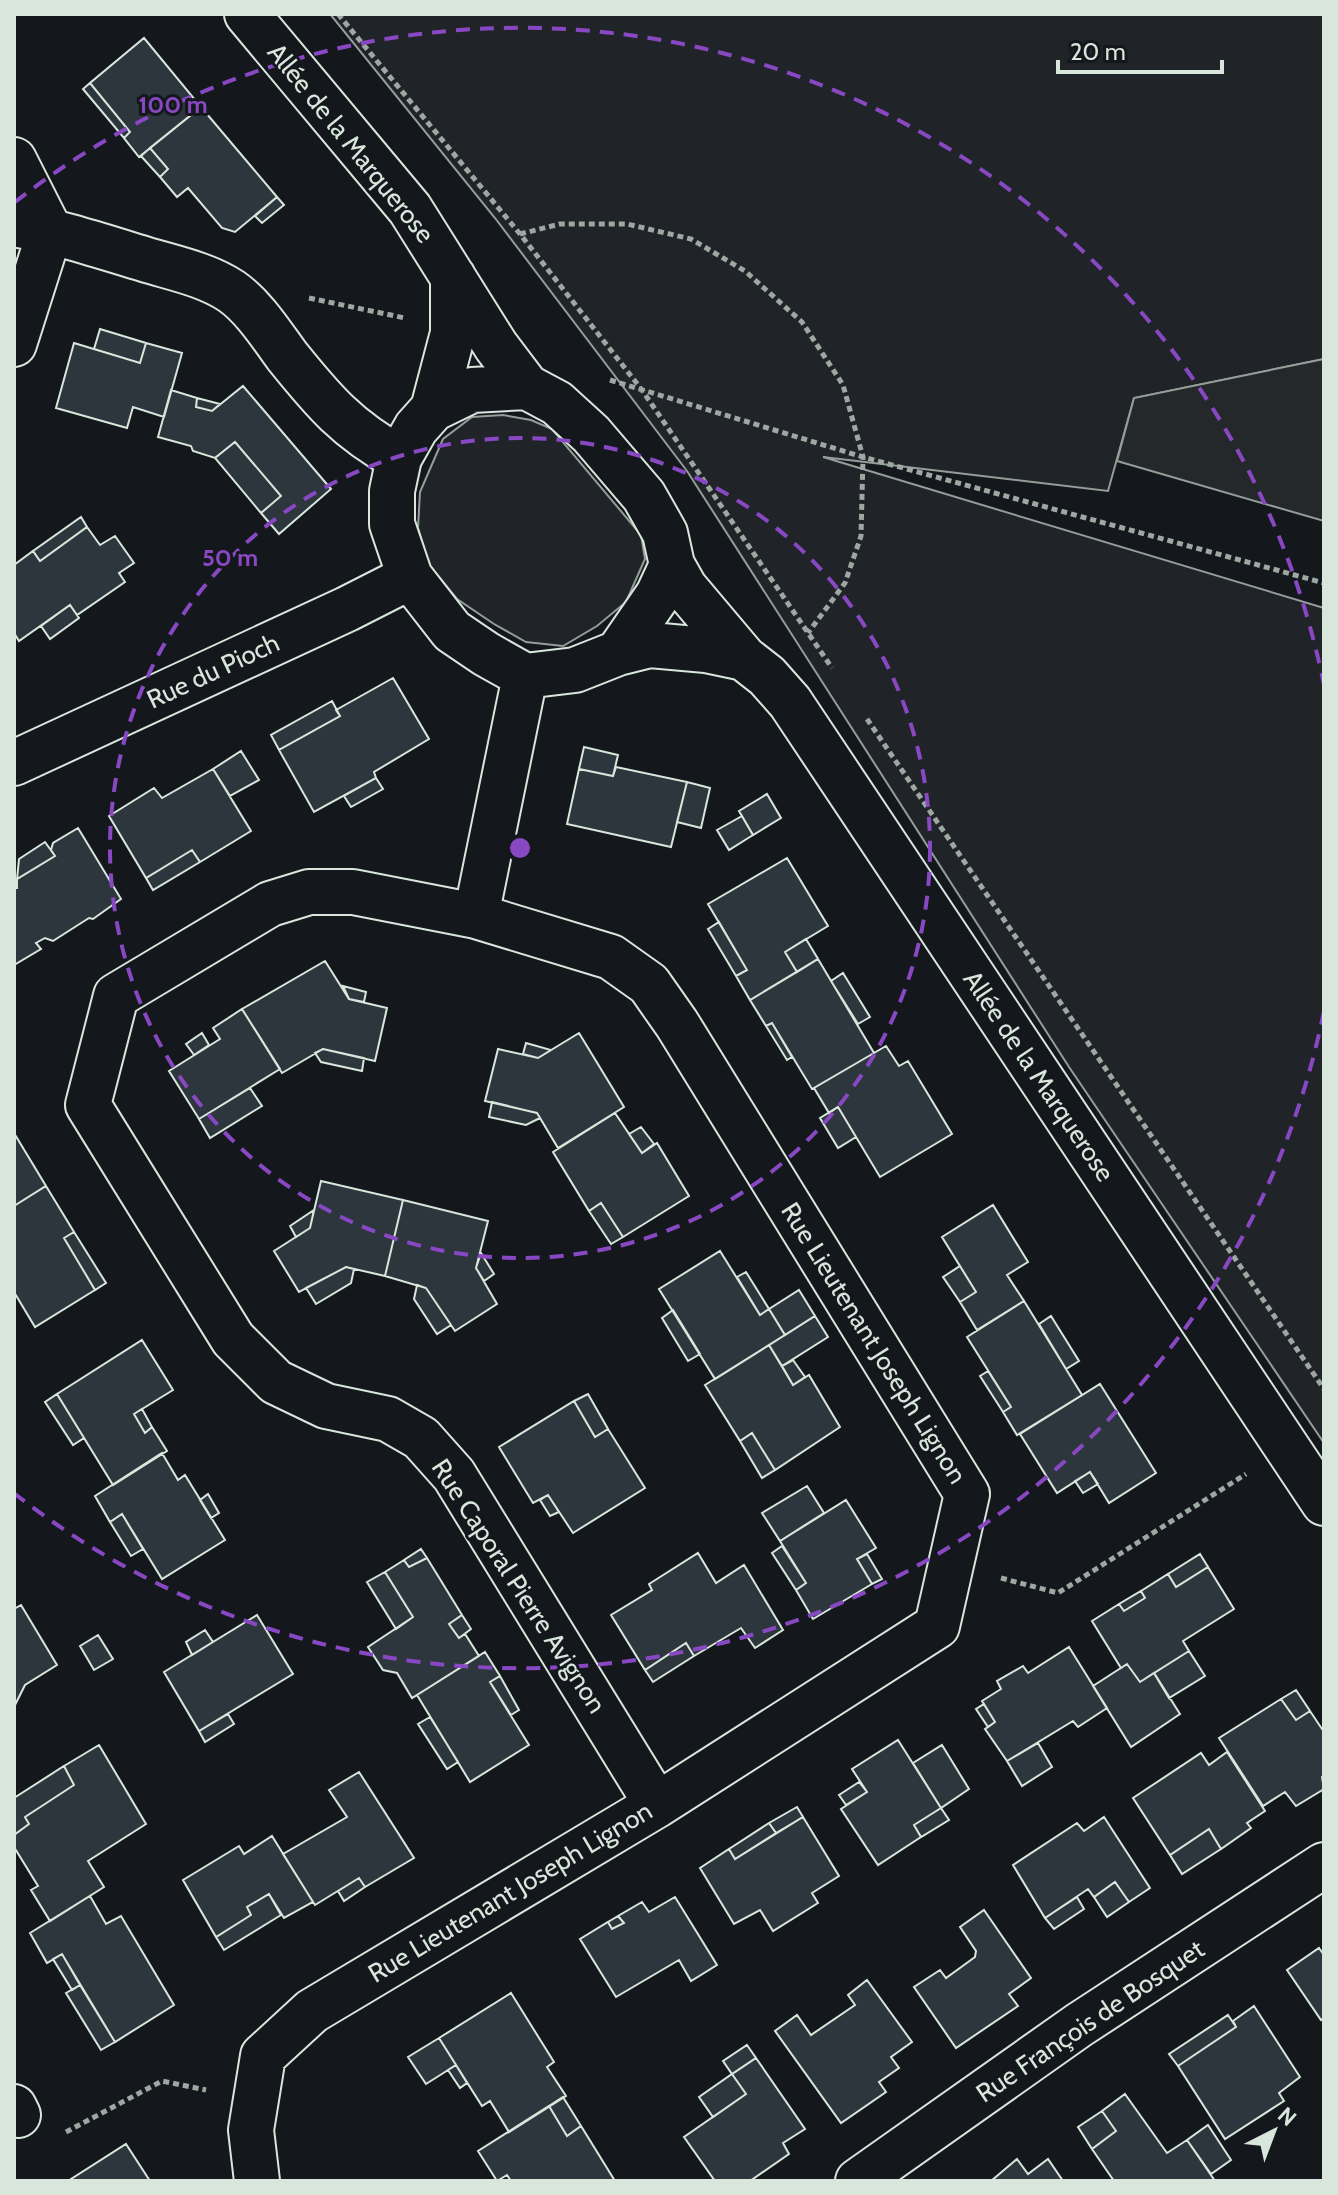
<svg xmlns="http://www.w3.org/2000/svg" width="1338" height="2195" font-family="Cabin,sans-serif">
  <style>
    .green { fill: #202428; stroke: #939e99; stroke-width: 2 }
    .parking { fill: #24282b; stroke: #939e99; stroke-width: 2 }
    .building { fill: #2c363c; stroke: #d8e6dc; stroke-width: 2 }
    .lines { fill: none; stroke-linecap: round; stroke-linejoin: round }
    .minor-casing { stroke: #d8e6dc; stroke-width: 48 }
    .path { stroke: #9da8a2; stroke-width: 5; stroke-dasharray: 6 4; stroke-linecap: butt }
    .minor { stroke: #14181c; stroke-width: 44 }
    .ring { fill: none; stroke: #8948c3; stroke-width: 4; stroke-dasharray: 14 10 }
    .labels { text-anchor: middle; stroke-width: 6; stroke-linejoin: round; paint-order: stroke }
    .street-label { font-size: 26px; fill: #d8e6dc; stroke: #14181c }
    .centre { fill: #8948c3; stroke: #14181c; stroke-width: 4 }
    .ring-label { font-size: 24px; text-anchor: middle; font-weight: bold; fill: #8948c3; stroke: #14181c; stroke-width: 6; stroke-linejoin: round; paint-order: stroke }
  </style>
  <rect width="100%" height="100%" fill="#14181c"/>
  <path class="green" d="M330,14H1324V359L1134,398L1108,491L823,457L1324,608V1443L1069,1067L687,471L495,218Z
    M503,415L531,420L552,429L641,535L645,559L626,602L597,626L563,646L526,642L494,624L457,599L429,565L418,528L420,492L443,439L472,417Z"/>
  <path class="parking" d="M1324,359V521L1117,461L1134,398Z"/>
  <path class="building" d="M144,38L201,107L139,157L124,138L130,132L90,83Z
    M90,83L130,132L124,138L83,89Z
    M201,107L277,197L235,232L222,228L188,188L177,197L160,177L168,169L150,148Z
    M150,148L168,169L160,177L141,156Z
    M277,197L284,205L262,223L255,216Z
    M100,329L146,343L140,363L94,349Z
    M74,343L140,363L146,343L182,353L164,417L133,407L127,428L56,408Z
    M243,386L331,489L279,534L261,513L281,496L235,442L215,458L193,451L191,446L158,437L171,390L197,398L196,407L212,411Z
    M197,398L220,404L212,411L196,407Z
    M235,442L281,496L261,513L215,458Z
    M81,517L87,527L40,561L33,551Z
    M87,527L100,545L115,536L134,563L119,573L125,582L77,615L70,605L19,641L14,633V565L33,551L40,561Z
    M70,605L79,618L50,639L41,626Z
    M393,678L429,739L374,772L376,778L314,812L279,750L340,716L336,710Z
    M332,701L340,716L279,750L271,735Z
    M584,747L618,755L613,776L579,769Z
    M241,751L259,780L230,796L213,769Z
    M616,767L687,782L671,847L567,824L579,769L613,776Z
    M213,769L251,831L200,862L192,850L146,878L109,816L154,788L162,798Z
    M376,778L383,789L351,807L344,796Z
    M687,782L710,788L701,828L677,822Z
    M767,794L781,818L753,835L739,811Z
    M742,816L753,835L729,850L717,830Z
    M78,828L121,899L93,919L89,918L53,941L45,938L36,943L41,949L14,965V888H17V879L55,856L51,850L53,843Z
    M45,842L55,856L17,879L19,859Z
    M192,850L200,862L153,890L146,878Z
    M787,858L828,926L785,952L797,972L750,1000L736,976L747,970L708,904Z
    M719,922L747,970L736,976L708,929Z
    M806,939L818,959L797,972L785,952Z
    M818,959L874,1053L812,1089L772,1023L766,1026L750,1000Z
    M325,961L349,999L387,1008L375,1061L323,1049L282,1073L242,1009Z
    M843,973L870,1017L858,1024L831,981Z
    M343,986L366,992L364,1002L349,999Z
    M242,1009L280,1069L199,1119L169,1071L220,1039L213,1028Z
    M772,1023L792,1057L787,1060L766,1026Z
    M202,1033L209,1045L194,1055L186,1044Z
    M579,1033L624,1107L558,1148L537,1113L485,1101L498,1049L538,1058Z
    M526,1043L551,1050L538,1058L523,1054Z
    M886,1046L899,1066L908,1061L952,1134L880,1177L838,1107L829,1113L814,1088Z
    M323,1049L364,1058L362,1071L321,1062L315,1053Z
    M250,1088L262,1106L210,1138L199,1119Z
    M492,1102L537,1113L540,1118L526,1125L489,1117Z
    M838,1107L856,1137L838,1148L820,1118Z
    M615,1113L642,1153L657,1143L689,1196L623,1237L601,1203L589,1211L553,1152Z
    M641,1127L654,1144L642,1153L629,1134Z
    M14,1133L46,1186L14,1206Z
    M321,1181L403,1200L385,1276L346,1267L299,1292L274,1251L310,1228Z
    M46,1186L74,1232L64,1238L95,1290L35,1327L14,1292V1206Z
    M403,1200L488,1221L476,1268L497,1304L455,1331L426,1288L385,1276Z
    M601,1203L623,1237L611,1244L589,1211Z
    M993,1205L1028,1262L1007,1275L1024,1301L977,1330L960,1302L976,1292L942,1237Z
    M314,1210L310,1228L296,1237L290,1226Z
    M74,1232L106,1283L95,1290L64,1238Z
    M720,1251L760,1315L769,1309L785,1335L715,1379L659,1289Z
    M481,1253L494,1274L484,1281L476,1268Z
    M960,1266L976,1292L960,1302L943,1277Z
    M346,1267L354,1269L351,1283L316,1304L306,1288Z
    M746,1272L769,1309L760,1315L737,1277Z
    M417,1285L426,1288L451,1325L437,1334L414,1299Z
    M799,1290L815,1316L785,1335L769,1309Z
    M1024,1301L1082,1395L1017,1435L1003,1412L1011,1407L967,1337Z
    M673,1310L700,1354L688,1361L662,1318Z
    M815,1316L828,1337L782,1366L769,1345Z
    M1051,1316L1079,1361L1066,1369L1039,1324Z
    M142,1340L173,1390L134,1414L145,1433L152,1427L167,1451L113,1485L57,1394Z
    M769,1345L793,1385L809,1375L840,1427L775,1470L752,1433L740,1441L705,1385Z
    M793,1360L805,1377L793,1385L782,1366Z
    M988,1371L1011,1407L1003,1412L980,1376Z
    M1100,1384L1156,1473L1109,1503L1090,1472L1057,1493L1020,1434Z
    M57,1394L84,1438L73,1445L45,1402Z
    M588,1394L608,1429L595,1437L574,1401Z
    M574,1401L595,1437L608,1429L645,1488L573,1533L548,1495L533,1503L499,1447Z
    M142,1409L152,1427L145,1433L134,1414Z
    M752,1433L775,1470L762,1478L740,1441Z
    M162,1453L178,1480L185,1475L225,1540L162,1579L122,1514L110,1522L95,1496Z
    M1090,1472L1098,1484L1083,1493L1075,1481Z
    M807,1486L824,1513L780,1541L762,1513Z
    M208,1494L219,1513L211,1518L200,1500Z
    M548,1495L559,1512L550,1516L540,1500Z
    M846,1500L876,1548L857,1559L872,1584L813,1619L796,1590L806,1583L780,1541Z
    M122,1514L143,1549L131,1556L110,1522Z
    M782,1546L806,1583L796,1590L772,1553Z
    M421,1549L427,1558L409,1567L404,1560Z
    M698,1553L716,1583L744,1565L783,1630L755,1648L741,1628L694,1656L686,1643L645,1670L611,1615L652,1590L649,1584Z
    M867,1554L882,1579L872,1584L857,1559Z
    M1200,1554L1208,1567L1176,1587L1168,1574Z
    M427,1558L462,1615L449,1624L459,1638L465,1634L479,1656L412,1698L397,1673L383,1670L368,1647L413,1617L385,1572L404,1560L409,1567Z
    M1208,1567L1234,1609L1183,1641L1189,1651L1140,1682L1127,1664L1121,1668L1092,1621L1119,1604L1124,1611L1145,1598L1141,1591L1168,1574L1176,1587Z
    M385,1572L413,1617L396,1629L367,1582Z
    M1141,1591L1145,1598L1124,1611L1119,1604Z
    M21,1605L57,1665L25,1685L14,1707V1609Z
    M257,1615L293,1674L199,1731L164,1672Z
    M462,1615L471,1629L459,1638L449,1624Z
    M205,1630L213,1642L192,1655L186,1642Z
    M98,1635L113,1659L94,1670L80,1646Z
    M686,1643L694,1656L653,1682L645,1670Z
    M1069,1647L1107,1708L1078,1727L1073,1721L1007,1761L985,1729L995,1722L982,1701L1001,1689L997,1681L1023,1666L1028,1673Z
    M1189,1651L1205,1676L1169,1698L1154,1673Z
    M485,1652L500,1676L490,1682L529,1745L470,1782L417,1695Z
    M1127,1664L1140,1682L1154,1673L1180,1714L1131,1747L1093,1686Z
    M500,1676L519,1710L511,1715L490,1682Z
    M1296,1690L1310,1711L1296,1720L1281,1699Z
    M1281,1699L1296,1720L1310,1711L1324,1732V1775L1322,1777L1324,1789L1296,1806L1285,1792L1263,1806L1219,1738Z
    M984,1704L995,1722L988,1727L976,1709Z
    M228,1714L234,1724L205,1742L199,1731Z
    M430,1717L458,1762L447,1769L418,1724Z
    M898,1740L941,1808L914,1825L921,1837L878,1865L841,1809L867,1792L852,1769Z
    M1038,1743L1052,1767L1022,1786L1007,1761Z
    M99,1745L146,1824L88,1861L104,1887L50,1921L31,1890L38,1886L14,1847V1835L29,1824L25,1817L74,1785L64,1766Z
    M942,1745L969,1789L941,1808L913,1763Z
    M1227,1752L1265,1811L1247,1823L1251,1828L1221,1849L1209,1829L1170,1855L1133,1798L1201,1753L1209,1765Z
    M64,1766L74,1785L25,1817L29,1824L14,1835V1798Z
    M359,1772L414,1858L365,1887L359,1878L315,1905L283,1854L347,1817L329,1790Z
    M859,1782L867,1792L846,1805L839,1795Z
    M797,1807L803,1817L776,1833L769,1823Z
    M941,1808L949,1820L921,1837L914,1825Z
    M803,1817L839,1876L812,1893L818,1903L773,1931L760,1910L734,1924L700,1868L729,1849L735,1859Z
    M1104,1817L1150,1888L1129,1902L1115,1882L1094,1897L1088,1889L1045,1918L1013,1865L1077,1823L1084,1831Z
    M769,1823L776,1833L735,1859L729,1849Z
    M1209,1829L1221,1849L1182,1874L1170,1855Z
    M272,1836L313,1902L284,1918L269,1894L247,1907L251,1915L216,1937L183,1880L239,1846L244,1854Z
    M359,1878L365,1887L344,1901L338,1891Z
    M1115,1882L1129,1902L1107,1917L1094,1897Z
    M269,1894L281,1915L224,1950L216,1937L251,1915L247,1907Z
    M90,1896L106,1924L121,1916L174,2005L115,2042L62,1954L47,1963L30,1933Z
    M675,1897L717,1965L691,1981L679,1960L616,1997L580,1939L608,1922L612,1929L624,1923L618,1916L642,1902L649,1912Z
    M1077,1897L1084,1909L1054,1929L1045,1918Z
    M984,1910L1031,1978L1009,1994L1018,2006L956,2048L914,1987L940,1970L946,1978L975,1957L976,1951L960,1927Z
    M618,1916L624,1923L612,1929L608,1922Z
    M1319,1948L1324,1955V2018L1321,2020L1287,1970Z
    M62,1954L80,1985L72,1990L53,1959Z
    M867,1980L912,2042L891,2057L899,2068L879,2082L886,2092L841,2123L775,2031L797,2015L811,2035L855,2005L848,1995Z
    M80,1985L115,2042L101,2050L66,1993Z
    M511,1993L554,2062L547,2067L566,2096L509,2132L490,2101L482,2106L439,2038Z
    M1254,2006L1300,2077L1279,2093L1284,2101L1225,2139L1178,2066L1236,2027L1233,2021Z
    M1228,2015L1236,2027L1178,2066L1169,2054Z
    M439,2038L456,2065L426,2084L408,2057Z
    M747,2045L756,2058L732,2074L723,2061Z
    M756,2058L805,2129L783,2143L789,2154L750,2181H715L684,2137L746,2094L732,2074Z
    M456,2065L467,2083L460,2088L448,2070Z
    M732,2074L746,2094L713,2117L699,2097Z
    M1125,2094L1167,2153L1187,2140L1215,2181H1114L1092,2149L1116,2131L1102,2111Z
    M563,2097L581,2126L567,2136L549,2106Z
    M549,2106L567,2136L581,2126L615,2181H511L507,2175L497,2181L478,2151Z
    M1102,2111L1116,2131L1092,2149L1078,2127Z
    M1208,2125L1231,2160L1211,2174L1187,2140Z
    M126,2144L150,2181H68Z
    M1017,2159L1028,2174L1048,2159L1063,2181H991Z"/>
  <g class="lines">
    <defs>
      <path id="minor" d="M247,14L410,209L496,346L527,387
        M14,160L50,231L14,344
        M14,224C59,232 101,246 144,259C173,268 205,274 231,291C253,306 271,334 287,356C324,402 347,429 399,458
        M433,409L453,333V277
        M672,565L685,588L744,658L767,676L790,702L1324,1503
        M618,653L658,595L672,565L665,533L644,496L591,434L557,403L527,387L472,390L433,409L416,428L399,458L392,491V524L410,577L452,631L486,654L525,676L575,670L618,653L650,645L706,650L744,658
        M14,763L347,609L410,577
        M476,916L353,892H309L270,904L116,996L88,1105L233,1339L276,1382L326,1406L388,1419L421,1438L454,1475L657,1805
        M14,2107L18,2115
        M257,2181L251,2130L263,2056L312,2011L657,1805L937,1626L967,1494L677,1024L649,984L611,957L476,916L525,676
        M858,2181L1079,2025L1324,1865"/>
    </defs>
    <use href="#minor" class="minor-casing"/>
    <path class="path" d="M338,14L520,234L642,390L832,668
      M520,234L560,224H627L691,239L745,271L802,322L843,385L863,457L861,536L845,583L808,633
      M309,298L405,318
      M610,380L863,457L1324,583
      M867,719L1324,1389
      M1001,1578L1058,1593L1246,1474
      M66,2132L162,2081L206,2090"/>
    <use href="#minor" class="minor"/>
  </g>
  <g class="ring">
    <circle cx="520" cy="848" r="410"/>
    <path d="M1324 1011A820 820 0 0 1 15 1494M15 202A820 820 0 0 1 1324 685"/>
  </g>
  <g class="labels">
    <g class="street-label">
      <text transform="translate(351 143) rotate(51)" y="9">Allée de la Marquerose</text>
      <text transform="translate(213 671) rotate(-25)" y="9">Rue du Pioch</text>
      <text transform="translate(1039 1076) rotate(56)" y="9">Allée de la Marquerose</text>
      <text transform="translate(874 1343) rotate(58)" y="9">Rue Lieutenant Joseph Lignon</text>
      <text transform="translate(519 1586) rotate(57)" y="9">Rue Caporal Pierre Avignon</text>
      <text transform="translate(510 1892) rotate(-31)" y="9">Rue Lieutenant Joseph Lignon</text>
      <text transform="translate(1090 2021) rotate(-34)" y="9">Rue François de Bosquet</text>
    </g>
  </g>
  <circle cx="520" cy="848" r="12" class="centre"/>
  <g class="ring-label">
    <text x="173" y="113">100 m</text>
    <text x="230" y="566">50 m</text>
  </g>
  <rect width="1338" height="2195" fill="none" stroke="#d8e6dc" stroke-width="32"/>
  <g transform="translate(1274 2131) rotate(42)" stroke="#14181c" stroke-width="6" paint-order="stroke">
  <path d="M0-6L14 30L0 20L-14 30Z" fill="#d8e6dc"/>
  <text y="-12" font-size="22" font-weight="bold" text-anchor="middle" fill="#d8e6dc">N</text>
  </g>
  <path d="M1058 60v12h164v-12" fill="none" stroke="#d8e6dc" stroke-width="4"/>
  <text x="1070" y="60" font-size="24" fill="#d8e6dc" stroke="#14181c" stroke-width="6" paint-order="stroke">20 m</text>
</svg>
